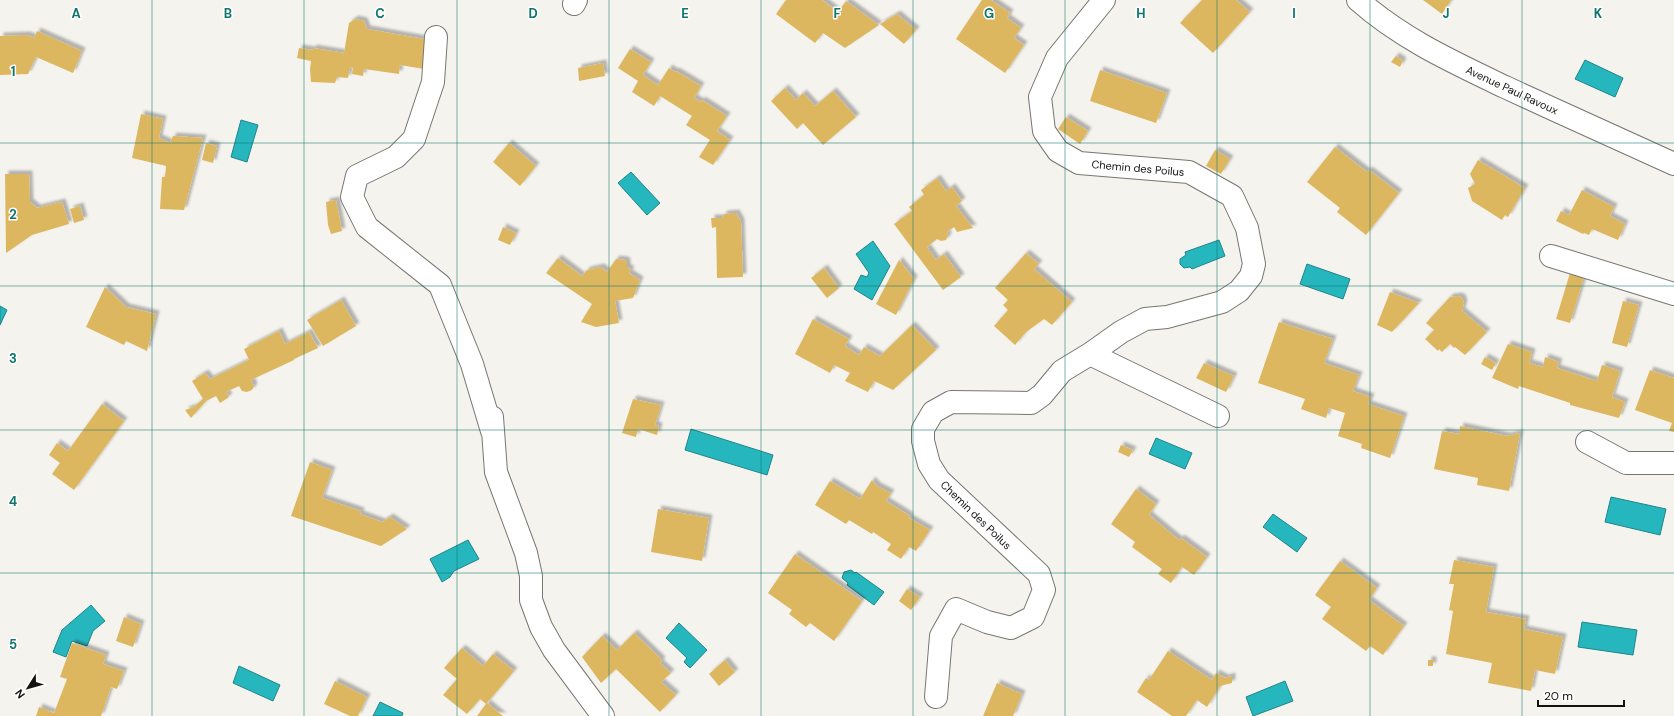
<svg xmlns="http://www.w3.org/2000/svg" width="1674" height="716" font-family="'DM Sans',sans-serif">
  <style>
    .water { fill: #26b6be; stroke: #21858a }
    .building { fill: #ddb761; filter: url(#shadow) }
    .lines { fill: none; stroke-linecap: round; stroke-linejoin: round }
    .minor-casing { stroke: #787671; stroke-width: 24 }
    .minor { stroke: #fff; stroke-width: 22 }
    .grid { fill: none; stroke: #0f766e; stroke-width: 1; stroke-opacity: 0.55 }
    .labels { text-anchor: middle; stroke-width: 3; stroke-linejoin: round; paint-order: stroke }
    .street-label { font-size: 11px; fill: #141311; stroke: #fff }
    .grid-label { font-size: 13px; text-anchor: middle; font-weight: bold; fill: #0f766e; stroke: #fff; stroke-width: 3; stroke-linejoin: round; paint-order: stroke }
  </style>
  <defs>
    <filter id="shadow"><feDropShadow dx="3.5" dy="-3.5" stdDeviation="1" flood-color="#0004"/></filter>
  </defs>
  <rect width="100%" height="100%" fill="#f5f3ed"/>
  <path class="water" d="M1585,60L1623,78L1615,97L1575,79Z
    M241,120L258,125L247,162L231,157Z
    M631,172L660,203L647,215L618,183Z
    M1219,240L1225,256L1192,269L1190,267L1184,268L1180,264V259L1186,255L1185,252Z
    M873,241L890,266L872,300L854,289L861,275L867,277L869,273L856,254Z
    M1307,264L1350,279L1343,299L1300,284Z
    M0,306L7,310L0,325Z
    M691,429L773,455L767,475L685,450Z
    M1156,438L1192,453L1185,469L1149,454Z
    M1611,497L1666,509L1660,535L1605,522Z
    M1273,514L1307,538L1297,552L1263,527Z
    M468,540L479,559L454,571L450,577L442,582L430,559Z
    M851,570L855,573L856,572L884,592L874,605L847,585L848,583L842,578L844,572Z
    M91,605L105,621L93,631L87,646L72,641L66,657L53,652L62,630Z
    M1582,622L1637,630L1633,655L1578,647Z
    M679,623L707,650L690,668L684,662L687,658L666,638Z
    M239,666L280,685L273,701L233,683Z
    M1285,681L1293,701L1253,716L1246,697Z
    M380,702L403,713L402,716H373Z"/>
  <path class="building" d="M786,0H822L838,12L846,1L879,25L845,48L823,33L815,43L776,14Z
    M982,0H991L1010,13L1007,18L1021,28L1014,38L1024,45L1005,73L956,39Z
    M1202,0H1236L1250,12L1213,53L1180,23Z
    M1423,0H1451L1442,14Z
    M897,14L916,30L904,44L880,24Z
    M355,19L364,21L367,29L429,40L424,69L400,65L399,74L364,69L363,76L352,74L353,68L350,67L348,78L337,77L335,83L311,82L310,69L311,61L297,58L299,48L313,50V48L344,53L349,23Z
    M37,31L82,51L73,73L36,57L28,74L0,75V36L27,35L34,38Z
    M630,49L651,62L643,75L658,85L669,68L675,72L676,71L701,86L694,98L701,102L702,100L727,116L717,131L730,140L713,165L699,157L710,140L686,125L692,116L660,96L654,106L632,92L638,81L618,68Z
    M1396,56L1403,61L1400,67L1391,62Z
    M603,63L605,76L579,81L578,68Z
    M1100,70L1167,93L1156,123L1090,101Z
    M785,88L796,100L803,93L815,106L833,91L856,117L823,145L803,123L797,129L771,101Z
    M141,114L163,119L159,138L170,143L173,136L203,138L184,210L160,209L162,177H165L166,166L132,158Z
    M1066,117L1088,131L1080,144L1058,129Z
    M206,143L217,146L213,163L202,160Z
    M509,143L536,166L520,186L493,162Z
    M1335,147L1367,172L1369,170L1399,193L1366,235L1337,212L1340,208L1307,182Z
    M1215,150L1230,159L1221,174L1206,166Z
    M1478,160L1525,188L1508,217L1505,215L1502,220L1472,201L1468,188L1475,184L1470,174Z
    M5,174H29L30,202L37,208L62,202L69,224L32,235L6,253Z
    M937,178L946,191L952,187L962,201L956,206L973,228L957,232L954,227L947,232L948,236L946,240L941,241L937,239L927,247L936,260L944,254L961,277L943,290L894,224L912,211L909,207L924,195L921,190Z
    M1582,190L1614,207L1610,216L1625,224L1618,240L1592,229L1589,235L1584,233L1583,234L1556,221L1561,211L1569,215Z
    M336,200L342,231L331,234L328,225L326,202Z
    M80,206L84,220L74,223L70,209Z
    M736,213L741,222L743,277L717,278L716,227L712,228L711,218H722L724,214Z
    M503,227L516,233L510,245L498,240Z
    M1026,253L1039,264L1034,269L1072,302L1052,325L1044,319L1026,332L1015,345L994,326L1008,310L1003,305L1008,300L995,288Z
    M558,258L582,276L587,270L601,267L607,272L616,259L625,260L627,262V267L631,270L629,273L640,280L633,298L615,301L619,323L596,327L581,322L592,304L546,273Z
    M899,260L914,279L896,315L876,304Z
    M824,268L839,288L827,298L811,278Z
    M1570,273L1584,277L1570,323L1556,319Z
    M105,287L126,307L156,314L147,351L126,341L124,345L86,327Z
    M1390,292L1419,303L1392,332L1377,325Z
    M1459,296L1462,298L1464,303L1462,311L1487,332L1465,355L1455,347L1454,348L1450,344L1442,352L1439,349L1438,351L1425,339L1434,330L1426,323L1450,297Z
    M341,300L356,326L323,346L307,320Z
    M1623,301L1639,305L1627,347L1612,343Z
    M813,319L849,339L845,346L859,355L864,347L880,356L912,325L936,350L893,390L874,381L868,392L845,381L850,373L834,365L830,373L795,354Z
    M1279,322L1333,339L1324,363L1359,375L1353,391L1371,397L1368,404L1404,416L1390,458L1361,448L1362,444L1338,436L1345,413L1329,408L1326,418L1301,409L1305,399L1258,383Z
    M279,331L285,344L309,332L318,348L294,359V360L251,380L254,386L252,390L247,392L242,391L239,386L226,392L229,397L220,403L216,396L206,401L191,418L185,410L194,407L203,399L192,381L205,373L210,379L249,360L244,349Z
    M1508,344L1532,352L1529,363L1543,367L1545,357L1559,362L1557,368L1597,381L1602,365L1620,371L1612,397L1625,402L1619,418L1570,405V403L1519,386L1518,389L1492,378Z
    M1485,357L1496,363L1492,370L1481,364Z
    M1204,363L1234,376L1226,392L1196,378Z
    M1650,370L1674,378V432L1669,431L1672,423L1635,410Z
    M633,399L661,405L655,425L659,426L657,435L638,429L636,437L622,433Z
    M102,404L124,421L74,490L52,474L60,463L49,455L57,443L68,451Z
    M1460,426L1507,436L1520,433L1509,491L1477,485L1478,478L1434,469L1442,431L1459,434Z
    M1121,445L1133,450L1129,457L1118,452Z
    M310,462L332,470L322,498L361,511L360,514L382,522L390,517L407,529L381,546L291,516Z
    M872,480L877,486L891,493L886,501L910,516L909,518L930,530L916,551L909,547L901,559L887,550L891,544L873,532L872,534L849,520L846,524L815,505L830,481L860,499Z
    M1136,489L1156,504L1149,515L1179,540L1181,538L1207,557L1194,575L1182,567L1171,583L1158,574L1162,569L1132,547L1135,542L1111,524Z
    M658,509L709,518L702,561L651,552Z
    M795,554L862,601L834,641L810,623L806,627L789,614L792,610L768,593Z
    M1454,560L1494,567L1486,612L1526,619L1524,629L1563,637L1555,674L1535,670L1531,691L1488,683L1492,663L1446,654L1453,611L1449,610L1454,584H1449Z
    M1340,561L1377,588L1369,600L1404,626L1383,655L1370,646L1366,651L1322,619L1331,607L1315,595Z
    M907,589L920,597L911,610L899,601Z
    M124,617L141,624L133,647L116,641Z
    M634,633L662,660L660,663L671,673L661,682L676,695L660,712L616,669L601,683L582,657L602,636L617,650Z
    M72,643L106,655L103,664L124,671L117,689L111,687L101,716H36L39,707L54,713L67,679L60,677Z
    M462,648L483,666L493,654L514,671L487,703L503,716H477L486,704L480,699L467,714L443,695L457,679L444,668Z
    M1168,651L1212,680L1216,673L1225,678L1232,676V683L1220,686L1207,707L1197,700L1186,716H1172L1137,692L1146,678L1149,680Z
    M725,660L735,672L719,686L709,674Z
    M1428,660H1433V666H1428Z
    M335,681L367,697L358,716H350L324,704Z
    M997,683L1022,694L1013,716H983Z"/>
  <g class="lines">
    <defs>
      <path id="minor" d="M1358,0C1402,39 1453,62 1505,87C1561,113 1617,138 1674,164
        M574,4L576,0
        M436,37L433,82L414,139L396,157L357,176L352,197L367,227L440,285L472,364L492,431
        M1551,256L1674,294
        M1090,354L1218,416
        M492,417L496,472L526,553L531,576V600L541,627L554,650L603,716
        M1587,442L1626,463H1674
        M936,697L941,636L956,609L987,622L1011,628L1033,617L1044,590L1039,574L939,480L929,464L923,441V429L933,412L951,402L1031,403L1042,395L1062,371L1090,354L1121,332L1145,319L1167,317L1222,302L1239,291L1251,276L1254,264L1247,228L1232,196L1189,172L1079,163L1058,151L1044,131L1040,97L1057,58L1104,0"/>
    </defs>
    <use href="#minor" class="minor-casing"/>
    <use href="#minor" class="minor"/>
  </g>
  <path class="grid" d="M152,0V716M304,0V716M457,0V716M609,0V716M761,0V716M913,0V716M1065,0V716M1217,0V716M1370,0V716M1522,0V716M0,143H1674M0,286H1674M0,430H1674M0,573H1674"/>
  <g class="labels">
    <g class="street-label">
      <text transform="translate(1512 90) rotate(25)" y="4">Avenue Paul Ravoux</text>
      <text transform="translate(1138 168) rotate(5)" y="4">Chemin des Poilus</text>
      <text transform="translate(976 515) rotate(44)" y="4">Chemin des Poilus</text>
    </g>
  </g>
  <g class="grid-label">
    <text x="76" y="18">A</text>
    <text x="228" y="18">B</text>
    <text x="380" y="18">C</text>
    <text x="533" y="18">D</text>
    <text x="685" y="18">E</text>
    <text x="837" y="18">F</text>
    <text x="989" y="18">G</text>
    <text x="1141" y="18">H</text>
    <text x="1294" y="18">I</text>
    <text x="1446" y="18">J</text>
    <text x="1598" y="18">K</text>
    <text x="13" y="76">1</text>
    <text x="13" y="219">2</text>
    <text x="13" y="363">3</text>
    <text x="13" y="506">4</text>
    <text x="13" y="649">5</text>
  </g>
  <g transform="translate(28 688) rotate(233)" stroke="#ffffff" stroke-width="3" paint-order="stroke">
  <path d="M0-3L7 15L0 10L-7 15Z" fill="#141311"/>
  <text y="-6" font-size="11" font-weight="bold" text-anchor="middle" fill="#141311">N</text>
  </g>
  <path d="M1538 700v6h86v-6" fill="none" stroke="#141311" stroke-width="2"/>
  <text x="1544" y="700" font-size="12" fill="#141311" stroke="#ffffff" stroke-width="3" paint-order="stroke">20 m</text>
</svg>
